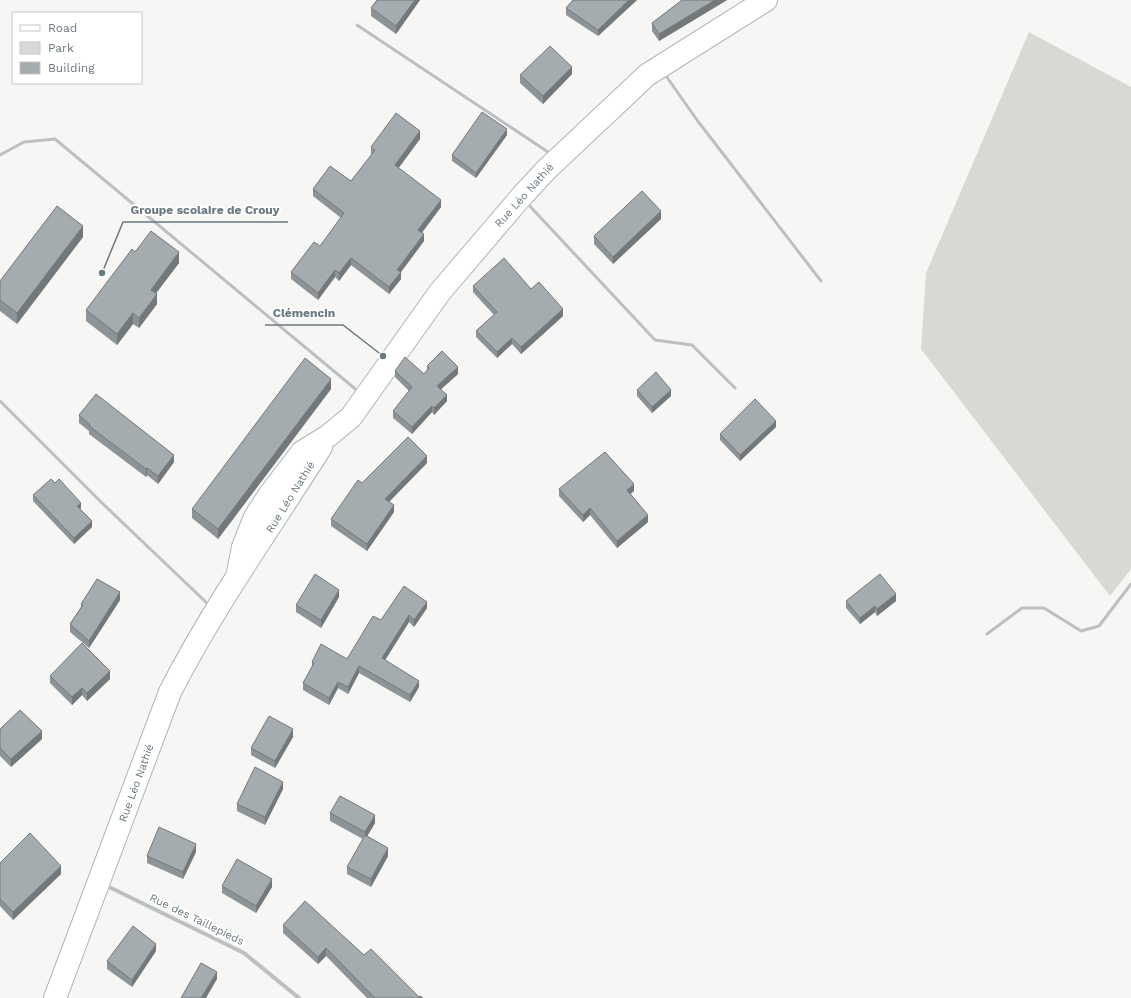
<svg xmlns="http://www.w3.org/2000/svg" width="1131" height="998" font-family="'Work Sans',sans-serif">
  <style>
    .green { fill: #d7dad3 }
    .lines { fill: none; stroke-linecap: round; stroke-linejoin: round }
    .secondary-casing { stroke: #aeb5b8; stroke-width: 24 }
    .service { stroke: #bcc0c3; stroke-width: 3 }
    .minor { stroke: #bcc0c3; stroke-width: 4 }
    .secondary { stroke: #fff; stroke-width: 22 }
    .wall { fill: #8d9497 }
    .shaded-wall { fill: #73787b }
    .building { fill: #a4acb0; stroke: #73787b }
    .labels { text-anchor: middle; stroke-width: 4; stroke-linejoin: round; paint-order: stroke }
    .street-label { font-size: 11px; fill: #697981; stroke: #fff }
    .leader { fill: none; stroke: #697981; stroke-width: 1.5 }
    .callout-dot { fill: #697981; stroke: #fff; stroke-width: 1.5 }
    .callout-label { font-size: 12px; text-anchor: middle; font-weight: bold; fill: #697981; stroke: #fff; stroke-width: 4; stroke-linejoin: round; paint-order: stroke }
  </style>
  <rect width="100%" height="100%" fill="#f6f6f4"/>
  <path class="green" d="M1029,32L1131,87V569L1110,596L921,349L926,273Z"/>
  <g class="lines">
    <defs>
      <path id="secondary" d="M237,577L243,547L255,517L270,494L302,452L328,436L351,417L440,292L521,197L546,170L647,75L766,0
        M55,998L170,692C214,606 270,528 321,447"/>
    </defs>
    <use href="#secondary" class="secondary-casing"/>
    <path class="service" d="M357,25L551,154
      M664,73L697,120L821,281
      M0,155L24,142L55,139L359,392
      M526,202L655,340L692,345L735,388
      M0,401L101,502L210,606
      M987,634L1022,608H1044L1081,631L1099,626L1131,584"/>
    <path class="minor" d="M105,885L244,953L299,998"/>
    <use href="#secondary" class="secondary"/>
  </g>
  <path class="wall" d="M377,0H420L396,34L371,16V8Z
    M573,0H637L598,36L566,15V8Z
    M682,0H727L659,41L652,31V23Z
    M572,74L543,104L520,83V75Z
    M507,135L476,178L452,161V155Z
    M420,139L398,168L441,207L422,233L424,241L401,272V279L389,294L351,265L339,281L335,277L318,300L291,279V272L320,246L341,218L313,196V189L351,181L372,155L371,154V147Z
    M661,219L613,264L594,244V236Z
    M83,237L17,324L0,311V281Z
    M135,252L179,263L156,293L157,304L139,328L133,324L117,345L86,321V310Z
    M473,286L531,289L563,316L521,354L512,344L497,358L476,337V331L494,315L473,292Z
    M427,366L458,374L441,389L447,401L434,415L432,412L412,434L393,418V411L409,391L395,377V371L424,374L427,370Z
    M331,389L218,539L192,518V509Z
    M637,390L671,396L652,413L637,396Z
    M79,415L174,462L158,484L147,475L146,477L89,434V431L79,423Z
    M776,427L740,461L720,440V434Z
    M427,463L389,502L394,512L367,551L331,526V519L362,483Z
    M559,489L634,491L630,494L648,522L617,548L590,515L583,522L559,496Z
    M33,495L81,508L80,509L92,527L74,544L33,501Z
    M339,597L321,628L296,612V605Z
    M120,600L89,648L70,632V624L81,607V604Z
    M846,601H896L877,616L875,612L860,624L846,608Z
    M427,608L414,627L409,622L385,660L419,687L410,702L359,673L348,694L338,688L329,705L303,690V683L312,667V662L347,659L381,620Z
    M50,676L110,679L87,701L82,695L72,705L50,683Z
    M0,729L42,739L11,767L0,756Z
    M293,737L275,768L251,755V748Z
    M283,789L265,825L237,811V804Z
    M330,813L375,823L367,836L388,856L371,887L347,874V867L363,839L330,821Z
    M196,852L183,879L147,863V856Z
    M0,863L61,874L13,920L0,906Z
    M222,886L272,887L256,913L222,893Z
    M283,925L364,955L419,997L423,998H367L326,956L318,964L283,933Z
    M156,951L132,987L107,969V961Z"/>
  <path class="shaded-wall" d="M415,0H420L396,34V26Z
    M629,0H637L598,36V30Z
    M715,0H727L659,41V34Z
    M572,67V74L543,104V96Z
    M507,129V135L476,178V173Z
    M420,131V139L395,173V165Z
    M441,200V207L418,237V230Z
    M661,211V219L613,264V257Z
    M83,226V237L17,324V313Z
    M424,234V241L401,272V279L389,294V287L397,270Z
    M179,252V263L151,300V290Z
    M351,258V265L339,281V273Z
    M335,270V277L318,300V293Z
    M157,294V304L139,328V318Z
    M563,309V316L521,354V347Z
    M133,313V324L117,345V334Z
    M512,338V344L497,358V352Z
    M458,367V374L437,393V386Z
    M331,379V389L218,539V529Z
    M671,390V396L652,413V407Z
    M447,395V401L434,415V408Z
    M432,406V412L412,434V427Z
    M776,421V427L740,461V455Z
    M174,455V462L158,484V476Z
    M427,456V463L385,506V499Z
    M147,468V475L146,477V469Z
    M634,484V491L627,497V490Z
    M81,503V508L77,512V506Z
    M394,505V512L367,551V544Z
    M590,508V515L583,522V515Z
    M648,515V522L617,548V541Z
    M92,521V527L74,544V538Z
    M339,590V597L321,628V620Z
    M120,592V600L89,648V641Z
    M896,594V601L877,616V609Z
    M427,602V608L414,627V620Z
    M875,606V612L860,624V618Z
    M409,615V622L382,665V658Z
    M359,666V673L348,694V687Z
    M110,671V679L87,701V693Z
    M419,681V687L410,702V695Z
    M338,682V688L329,705V698Z
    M82,688V695L72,705V697Z
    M293,729V737L275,768V761Z
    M42,731V739L11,767V759Z
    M283,782V789L265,825V817Z
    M375,815V823L365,840V832Z
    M196,844V852L183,879V872Z
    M388,848V856L371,887V879Z
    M61,866V874L13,920V912Z
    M272,879V887L256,913V906Z
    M156,944V951L132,987V980Z
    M326,948V956L318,964V957Z
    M217,972V979L206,998H201Z"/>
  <path class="building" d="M377,0H415L396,26L371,8Z
    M573,0H629L598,30L566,8Z
    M682,0H715L659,34L652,23Z
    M550,46L572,67L543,96L520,75Z
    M482,112L507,129L476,173L452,155Z
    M396,113L420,131L395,165L441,200L418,230L424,234L397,270L401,272L389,287L351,258L339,273L335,270L318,293L291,272L314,242L320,246L344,213L313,189L330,166L351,181L375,150L371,147Z
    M642,191L661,211L613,257L594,236Z
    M57,206L83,226L17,313L0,300V281Z
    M151,231L179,252L151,290L157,294L139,318L133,313L117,334L86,310L132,249L135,252Z
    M504,258L531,289L539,282L563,309L521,347L512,338L497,352L476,331L497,312L473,286Z
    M442,351L458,367L437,386L447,395L434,408L432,406L412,427L393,411L412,387L395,371L405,357L424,374L429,368L427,366Z
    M305,358L331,379L218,529L192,509Z
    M656,372L671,390L652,407L637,390Z
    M96,394L174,455L158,476L147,468L146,469L89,426L90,425L79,415Z
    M755,399L776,421L740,455L720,434Z
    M408,437L427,456L385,499L394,505L367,544L331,519L358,480L362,483Z
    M605,452L634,484L627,490L648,515L617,541L590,508L583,515L559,489Z
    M51,479L55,483L59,479L81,503L77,506L92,521L74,538L33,495Z
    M315,574L339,590L321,620L296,605Z
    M880,574L896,594L877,609L875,606L860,618L846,601Z
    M97,579L120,592L89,641L70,624L83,605L81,604Z
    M404,586L427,602L414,620L409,615L382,658L419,681L410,695L359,666L348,687L338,682L329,698L303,683L314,663L312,662L321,644L347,659L373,616L381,620Z
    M82,643L110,671L87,693L82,688L72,697L50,676Z
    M20,710L42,731L11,759L0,748V729Z
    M269,716L293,729L275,761L251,748Z
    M255,767L283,782L265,817L237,804Z
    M340,796L375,815L365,832L330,813Z
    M159,827L196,844L183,872L147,856Z
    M30,833L61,866L13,912L0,899V863Z
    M365,835L388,848L371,879L347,867Z
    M237,859L272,879L256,906L222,886Z
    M305,901L364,955L371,949L419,997L420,996L423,998H375L326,948L318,957L283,925Z
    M133,926L156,944L132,980L107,961Z
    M201,963L217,972L201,998H181Z"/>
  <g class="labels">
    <g class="street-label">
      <text transform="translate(524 195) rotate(-48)" y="4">Rue Léo Nathié</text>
      <text transform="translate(290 497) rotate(-58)" y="4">Rue Léo Nathié</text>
      <text transform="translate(136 783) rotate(-70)" y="4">Rue Léo Nathié</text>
      <text transform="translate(197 919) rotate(26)" y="4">Rue des Taillepieds</text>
    </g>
  </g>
  <path class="leader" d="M102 273L123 222H288M383 356L343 325H265"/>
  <g class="callout-dot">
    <circle cx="102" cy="273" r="4"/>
    <circle cx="383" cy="356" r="4"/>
  </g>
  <g class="callout-label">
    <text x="205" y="214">Groupe scolaire de Crouy</text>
    <text x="304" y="317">Clémencin</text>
  </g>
  <rect x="12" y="12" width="130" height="72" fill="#ffffff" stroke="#c3c9cd"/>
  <rect x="20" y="25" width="20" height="6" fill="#ffffff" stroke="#c3c9cd"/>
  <text x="48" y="32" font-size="12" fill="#697981">Road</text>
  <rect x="20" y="42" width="20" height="12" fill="#d7dad3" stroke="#c3c9cd"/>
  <text x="48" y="52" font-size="12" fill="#697981">Park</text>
  <rect x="20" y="62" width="20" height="12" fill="#a4acb0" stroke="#c3c9cd"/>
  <text x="48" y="72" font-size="12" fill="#697981">Building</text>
</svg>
